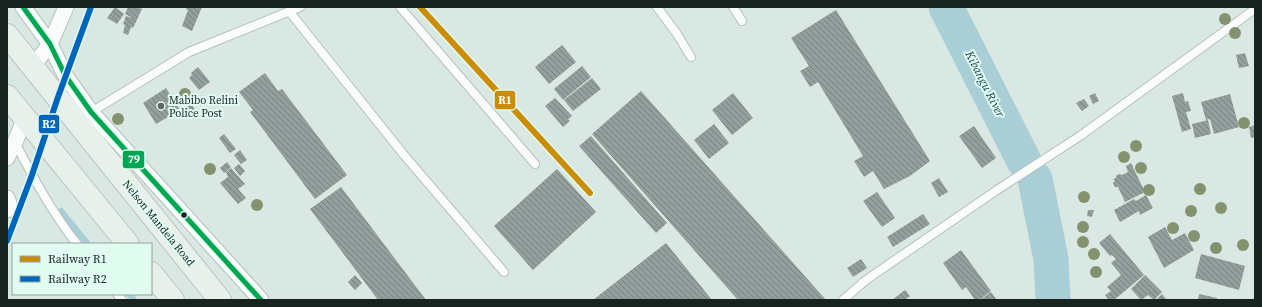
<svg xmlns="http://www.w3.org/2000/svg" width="1262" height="307" font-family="'Source Serif 4',serif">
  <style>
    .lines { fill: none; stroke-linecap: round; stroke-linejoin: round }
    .stream { stroke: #a9ced6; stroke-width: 6 }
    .river { stroke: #a9ced6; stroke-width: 35 }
    .building { fill: url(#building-back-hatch) }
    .service-casing { stroke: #b4c0bb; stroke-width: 10 }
    .minor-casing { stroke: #b4c0bb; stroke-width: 17 }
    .primary-casing { stroke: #bbc3bf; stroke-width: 24 }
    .service { stroke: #f9fcfb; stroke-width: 8 }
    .minor { stroke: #f9fcfb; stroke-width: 15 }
    .primary { stroke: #e7f0ea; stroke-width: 22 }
    .rail-casing { stroke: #cbd0ce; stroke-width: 4.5 }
    .rail { stroke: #e0fbf0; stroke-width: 3; stroke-dasharray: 9; stroke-linecap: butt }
    .bus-1-casing { stroke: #e0fbf0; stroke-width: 8 }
    .bus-1 { stroke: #00a651; stroke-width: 5 }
    .rail-1-casing { stroke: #e0fbf0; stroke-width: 9 }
    .rail-2-casing { stroke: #e0fbf0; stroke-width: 9 }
    .rail-1 { stroke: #cb8c06; stroke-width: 6 }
    .rail-2 { stroke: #0065bd; stroke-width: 6 }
    .tree { fill: #84926e }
    .poi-dot { fill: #5c6863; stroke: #e0fbf0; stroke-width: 1.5 }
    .bus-dot { fill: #19231f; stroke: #e0fbf0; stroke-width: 1.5 }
    .labels { text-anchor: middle; stroke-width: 4; stroke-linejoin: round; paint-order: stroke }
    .poi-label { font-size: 11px; fill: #19231f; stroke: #e0fbf0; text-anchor: start }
    .street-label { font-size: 11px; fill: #19231f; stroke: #e0fbf0 }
    .water-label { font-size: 12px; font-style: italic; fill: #143f4a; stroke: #e0fbf0 }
    .line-badge { stroke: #e0fbf0; stroke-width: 1.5 }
    .badge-label { font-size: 11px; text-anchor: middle; font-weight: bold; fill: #fff }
  </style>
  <defs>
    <pattern id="building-back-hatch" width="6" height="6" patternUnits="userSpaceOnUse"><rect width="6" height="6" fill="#939f9c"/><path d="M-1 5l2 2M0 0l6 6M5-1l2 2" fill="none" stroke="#77817f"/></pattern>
  </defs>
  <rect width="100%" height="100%" fill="#d9e8e2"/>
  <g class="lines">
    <path class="stream" d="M61,211L88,244
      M129,294L134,300"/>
    <path class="river" d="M946,7L1024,161
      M1035,179L1051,259L1053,300"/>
  </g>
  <path class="building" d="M115,7L124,14L117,24L107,18Z
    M128,7H136L142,9L133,28L131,27L128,35L123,33L125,25L123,24L126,16L133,18L125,14Z
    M187,7H202L192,31L182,26L188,10L186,9Z
    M836,10L930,161L910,176L884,189L873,171L864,177L854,161L863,156L818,82L810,87L800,71L809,66L791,38Z
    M562,45L576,62L549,84L535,67Z
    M1245,53L1249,66L1239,68L1236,55Z
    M582,66L591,77L563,100L554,89Z
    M198,67L210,82L199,90L189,78L192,75L191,73Z
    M265,73L278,91L282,89L347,175L315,199L250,112L253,110L239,92Z
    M592,78L601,89L573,111L564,100Z
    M166,88L180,110L156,124L143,103Z
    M641,91L826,300H738L592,134Z
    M733,93L753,118L732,135L712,110Z
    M1095,93L1099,101L1093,104L1089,96Z
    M1183,93L1185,102L1188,101L1191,111L1186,112L1191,129L1182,132L1172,96Z
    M1230,94L1239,127L1214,134L1210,119L1206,120L1201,102Z
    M555,98L572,116L568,119L570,121L563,127L545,106Z
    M1084,99L1089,106L1082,111L1076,103Z
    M190,101L195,110L189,114L184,104Z
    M1208,120L1211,134L1195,138L1192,124Z
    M714,124L729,143L709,159L694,140Z
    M1255,125V137L1251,138L1249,127Z
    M974,126L996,158L982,168L959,136Z
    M224,134L236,149L230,153L219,138Z
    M591,136L667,223L656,233L579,146Z
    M240,150L247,160L241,164L234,155Z
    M227,162L231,167L224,173L220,168Z
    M1131,163L1145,192L1125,202L1118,187H1115L1113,183L1115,181L1113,179L1116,178V176L1119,174L1122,175L1128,172L1126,166Z
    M239,164L245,171L240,176L234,168Z
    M231,168L245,184L238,189L246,198L238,204L220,183L228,177L226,172Z
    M557,169L596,212L533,270L494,226Z
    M939,178L948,192L939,197L931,183Z
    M341,187L426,300H378L310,209Z
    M877,192L895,218L882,227L863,201Z
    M1146,195L1153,208L1140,215L1139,211L1120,222L1114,210L1134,199L1136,201Z
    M1088,210H1094L1092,217L1087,216Z
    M923,214L930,224L893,247L887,237Z
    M1165,227L1172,240L1185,233L1194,250L1164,268L1148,237Z
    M1110,234L1144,275L1114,300H1109L1105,295L1111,291L1107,287L1121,275L1111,263L1116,259L1112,255L1110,256L1099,243Z
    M666,243L712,300H593Z
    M961,250L991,291L979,300H975L966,287L962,290L943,263Z
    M1201,254L1245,266L1239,290L1195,278Z
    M861,259L867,268L853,277L847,268Z
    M355,275L362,283L355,290L348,282Z
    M1145,275L1162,292L1154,300L1148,295L1141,300L1131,289Z
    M905,290L910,296L905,300H892Z
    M991,292L997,300H980Z
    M1162,294L1167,300H1156Z
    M1199,294L1217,298L1216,300H1198Z"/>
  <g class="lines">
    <defs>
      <path id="service" d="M400,7L535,164
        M657,7L677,34L691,57
        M733,7L742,21
        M289,11L404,155L504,272
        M88,114L189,52L300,7
        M15,142C33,178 52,213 77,244
        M117,294L122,300
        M843,300L866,280L997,190L1080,136L1255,9"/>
      <path id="minor" d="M23,7L50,44L65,75L91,112L261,300
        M33,66L50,44L66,7
        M7,158L15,142L25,118
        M7,198L9,203L7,210"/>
      <path id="primary" d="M7,35L220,300
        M7,96L128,244
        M151,273L173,300"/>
    </defs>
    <use href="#service" class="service-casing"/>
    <use href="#minor" class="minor-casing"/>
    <use href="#primary" class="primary-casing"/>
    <use href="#service" class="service"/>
    <use href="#minor" class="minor"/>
    <use href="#primary" class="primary"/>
    <defs>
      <path id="rail" d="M420,7L590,193"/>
    </defs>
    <use href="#rail" class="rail-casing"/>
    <use href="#rail" class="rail"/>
    <defs>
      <path id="bus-1" d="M23,7L50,44L65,75L91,112L261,300"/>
    </defs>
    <use href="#bus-1" class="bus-1-casing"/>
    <use href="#bus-1" class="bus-1"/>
    <defs>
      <path id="rail-1" d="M420,7L590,193"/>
      <path id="rail-2" d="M7,241L32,175L58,97L91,7"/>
    </defs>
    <use href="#rail-1" class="rail-1-casing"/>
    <use href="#rail-2" class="rail-2-casing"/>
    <use href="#rail-1" class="rail-1"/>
    <use href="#rail-2" class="rail-2"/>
  </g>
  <g class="tree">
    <circle cx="1225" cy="19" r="6"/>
    <circle cx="1235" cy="33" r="6"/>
    <circle cx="185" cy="94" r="6"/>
    <circle cx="118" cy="119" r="6"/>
    <circle cx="1244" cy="123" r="6"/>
    <circle cx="1136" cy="146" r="6"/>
    <circle cx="1124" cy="157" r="6"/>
    <circle cx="1141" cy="168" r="6"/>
    <circle cx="210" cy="169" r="6"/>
    <circle cx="1200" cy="189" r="6"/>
    <circle cx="1149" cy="190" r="6"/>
    <circle cx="1084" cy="197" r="6"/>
    <circle cx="257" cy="205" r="6"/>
    <circle cx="1221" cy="208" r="6"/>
    <circle cx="1191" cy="211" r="6"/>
    <circle cx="1083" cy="227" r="6"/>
    <circle cx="1173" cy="228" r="6"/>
    <circle cx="1194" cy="236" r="6"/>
    <circle cx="1083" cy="242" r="6"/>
    <circle cx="1243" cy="245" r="6"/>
    <circle cx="1216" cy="248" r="6"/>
    <circle cx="1094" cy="254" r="6"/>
    <circle cx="1096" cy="272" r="6"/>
  </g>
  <circle class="poi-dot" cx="161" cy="106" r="4"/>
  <circle class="bus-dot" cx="184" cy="215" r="3.5"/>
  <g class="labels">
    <g class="poi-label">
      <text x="169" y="104">Mabibo Relini<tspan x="169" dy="13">Police Post</tspan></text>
    </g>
    <g class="street-label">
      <text transform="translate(159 223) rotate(51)" y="4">Nelson Mandela Road</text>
    </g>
    <g class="water-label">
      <text transform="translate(985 84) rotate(63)" y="4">Kibangu River</text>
    </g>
  </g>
  <g class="line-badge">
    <rect x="494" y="90" width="22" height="20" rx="4" fill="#cb8c06"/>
    <rect x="38" y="114" width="22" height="20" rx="4" fill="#0065bd"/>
    <rect x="122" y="150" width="23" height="19" rx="4" fill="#00a651"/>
  </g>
  <g class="badge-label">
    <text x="505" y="104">R1</text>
    <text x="49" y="128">R2</text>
    <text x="134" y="163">79</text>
  </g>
  <rect width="1262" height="307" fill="none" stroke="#19231f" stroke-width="16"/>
  <rect x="12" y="243" width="140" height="52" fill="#e0fbf0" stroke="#90a59c"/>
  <rect x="20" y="256" width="20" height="6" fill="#cb8c06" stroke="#90a59c"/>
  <text x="48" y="263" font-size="12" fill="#19231f">Railway R1</text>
  <rect x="20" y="276" width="20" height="6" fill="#0065bd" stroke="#90a59c"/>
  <text x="48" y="283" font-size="12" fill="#19231f">Railway R2</text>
</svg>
